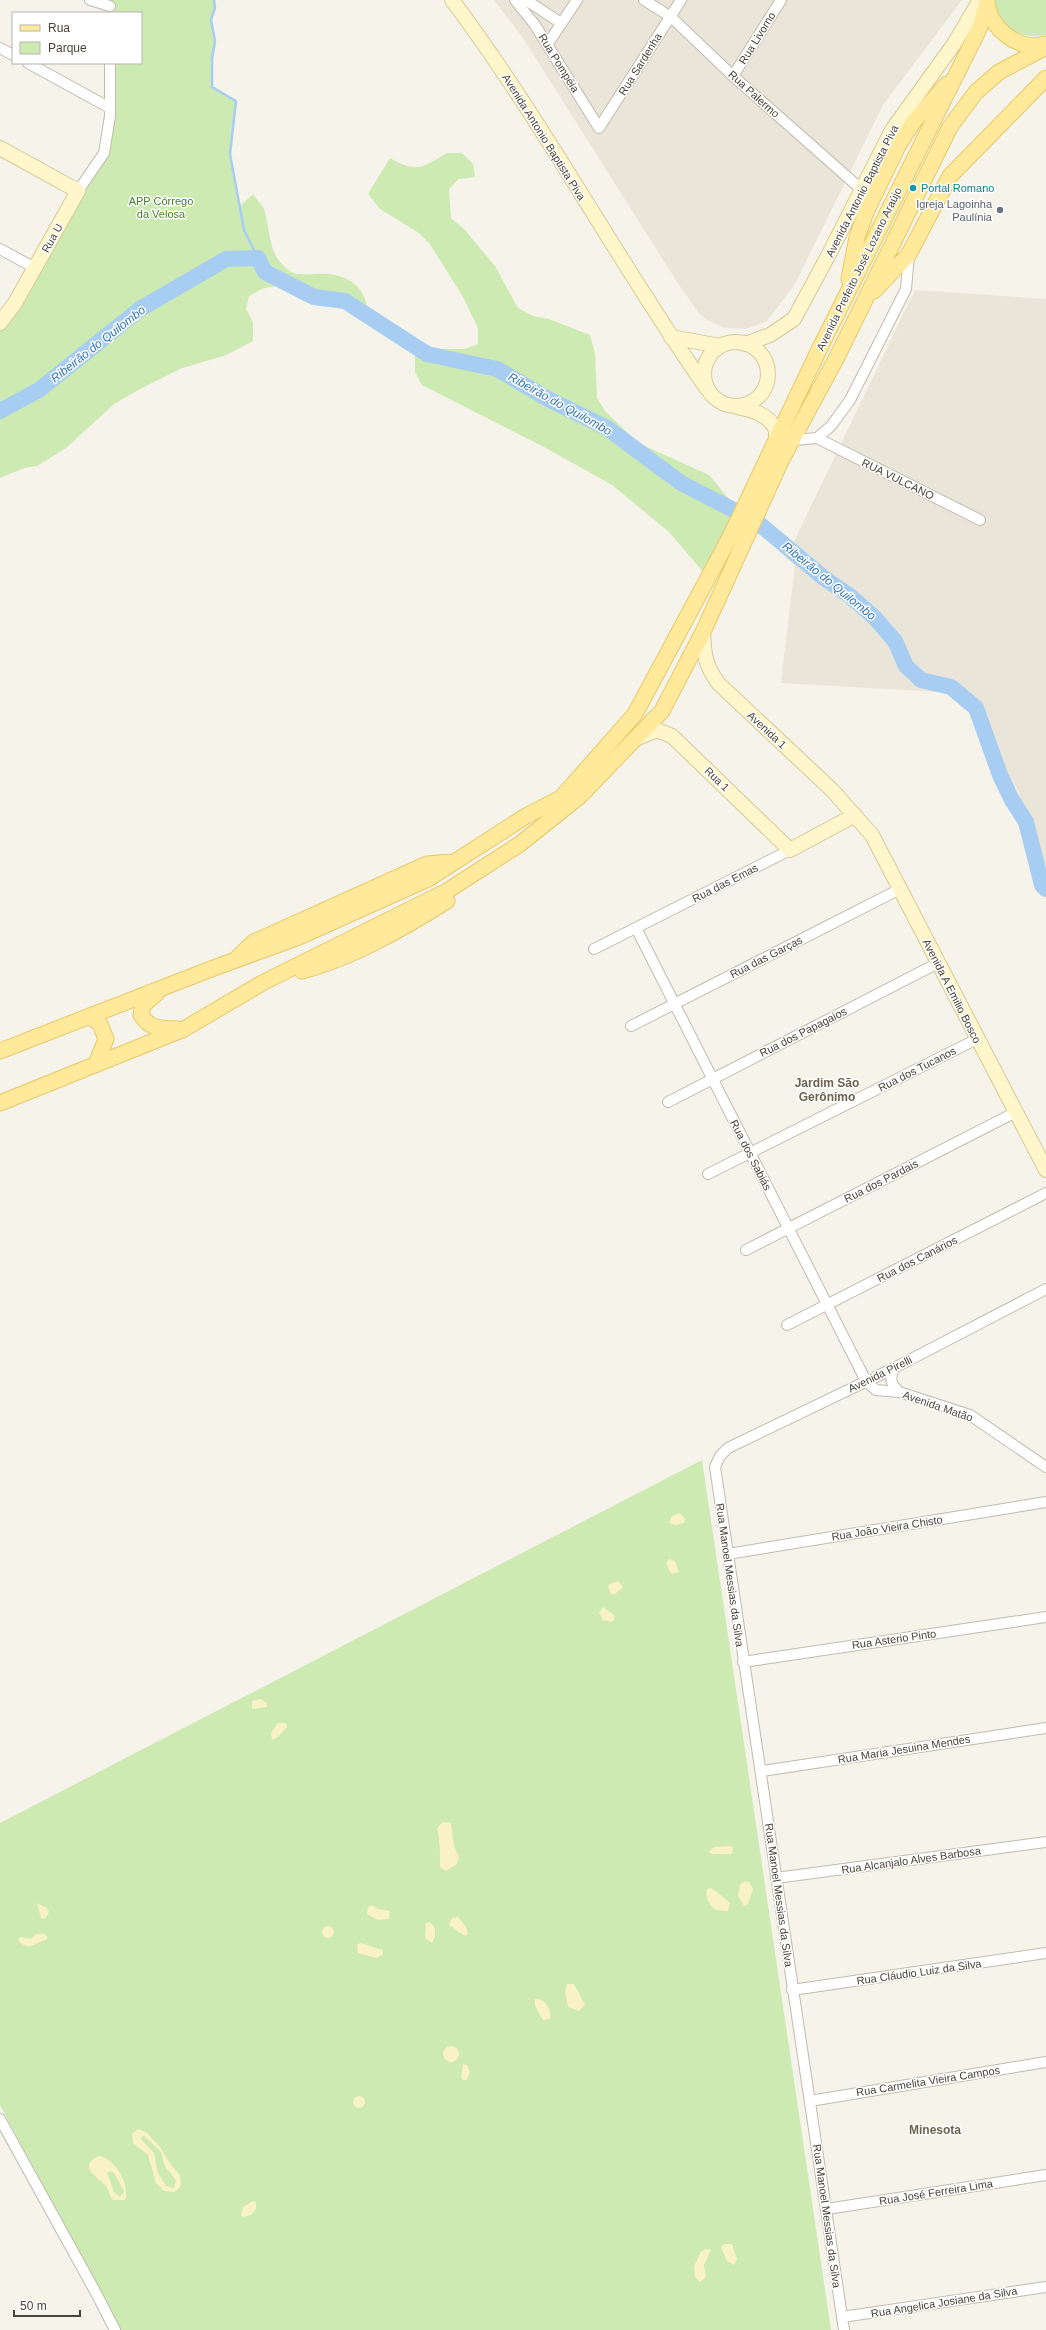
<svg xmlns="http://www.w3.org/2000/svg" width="1046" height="2330" font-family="Arial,sans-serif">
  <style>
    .residential { fill: #e9e5d8 }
    .green { fill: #cdeab3 }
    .sand { fill: #f9f2c7; fill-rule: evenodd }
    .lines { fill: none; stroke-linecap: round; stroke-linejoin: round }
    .stream { stroke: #a7cef2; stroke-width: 2.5 }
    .river { stroke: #a7cef2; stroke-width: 16 }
    .street-casing { stroke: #c1bbac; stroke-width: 12 }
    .secondary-casing { stroke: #d6c99a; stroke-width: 16 }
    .primary-casing { stroke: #e6c968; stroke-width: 17 }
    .street { stroke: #fff; stroke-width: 10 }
    .secondary { stroke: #fff6cb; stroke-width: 14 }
    .primary { stroke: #ffe99a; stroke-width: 15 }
    .culture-dot { fill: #0f9aa8; stroke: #fff; stroke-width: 1.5 }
    .worship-dot { fill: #6b7280; stroke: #fff; stroke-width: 1.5 }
    .labels { text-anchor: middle; stroke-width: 3; stroke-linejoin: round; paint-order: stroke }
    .street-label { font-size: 11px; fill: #4a4438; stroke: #fff }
    .culture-label { font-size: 11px; fill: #0d838f; stroke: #fff; text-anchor: start }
    .park-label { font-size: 11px; fill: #437d29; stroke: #fff }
    .worship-label { font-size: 11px; fill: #5b616d; stroke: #fff; text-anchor: end }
    .water-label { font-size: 12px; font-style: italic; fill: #2e74b8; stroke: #fff }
    .neighbourhood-label { font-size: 12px; font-weight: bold; fill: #6d634f; stroke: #fff }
  </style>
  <rect width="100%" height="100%" fill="#f5f3ea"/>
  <path class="residential" d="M494,0H962L883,105L795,284L767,321L746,329L725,328L707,320L699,313L679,285L523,38Z
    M915,290L1046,299V865L1036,859L1022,833L1019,792L958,693L781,683L795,565L786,558Z"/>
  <path class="green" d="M109,0H214L215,8L211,20L215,41L212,59V86L236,101L230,154L239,207L253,194C256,199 261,204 264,209C270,226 268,251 282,264C285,267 290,272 294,273C304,276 317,273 328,274C357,277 372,296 366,324L355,311L317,292L291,286H275L262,289L249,296L246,309L253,322V341L224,356L182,368L140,389L114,404L66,448L50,458L37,466L24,468L0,478V331L15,312L102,152L111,63H141V13H111Z
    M995,0H1046V35C1021,41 998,26 995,0Z
    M447,153H462L473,164L475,177L459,179L449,189L451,218L464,229L495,266L518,308L533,316L549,319L590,335L595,354L597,398L605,411L638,443L709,475L729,499L734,513L713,551L710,580L669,532L612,485L544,447L422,385L415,372V356L428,349H465L478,344V328L463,297L430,244L419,233L380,209L368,194L390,158C417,174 423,167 447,153Z
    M702,1460L831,2330H118L0,2105V1823Z"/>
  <path class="sand" d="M680,1513L685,1519L684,1523L676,1525L669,1523L672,1516Z
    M669,1559L675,1561L679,1572L671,1574L666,1563Z
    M618,1581L623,1587L615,1594H611L608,1587L610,1584Z
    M603,1607L615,1616L614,1620L611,1622L603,1620L599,1613Z
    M261,1699L267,1703V1707L252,1709V1701Z
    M278,1723H286L287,1727L279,1736L272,1740L271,1733Z
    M443,1822L451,1823L454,1846L459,1858L456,1865L446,1871L440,1867C440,1853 440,1841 437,1828Z
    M729,1846L733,1847L732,1854H712L709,1852L714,1847Z
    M745,1881L749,1882L753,1889L748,1904L744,1906L738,1896L740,1885Z
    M710,1888C713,1888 727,1900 730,1903L728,1911L716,1910C709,1905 705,1898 707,1889Z
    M37,1903L47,1908L49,1912L45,1919L41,1918Z
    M371,1905L378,1909L390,1911L389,1919L378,1920L367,1914L368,1907Z
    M458,1917L466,1927L468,1934L465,1936L449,1925L452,1918Z
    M430,1922L435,1928V1936L432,1943L425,1938L426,1923Z
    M322 1932a6 6 0 1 1 12 0a6 6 0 1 1-12 0Z
    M36,1934H44L48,1937L46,1940C35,1943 28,1952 18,1940L20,1937L31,1939Z
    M360,1943L383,1950V1954L377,1958L358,1953L357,1945Z
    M567,1984H574C576,1987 584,2003 585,2005L579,2011L568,2007L565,1992Z
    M535,1999C545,1998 552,2009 550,2019L543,2020L535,2006Z
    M443 2054a8 8 0 1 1 16 0a8 8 0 1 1-16 0Z
    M463,2064L467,2065L470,2072L467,2080H463L461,2077Z
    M353 2102a6 6 0 1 1 12 0a6 6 0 1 1-12 0Z
    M138,2129L146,2132L160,2147L171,2165L180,2175L181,2186L175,2192L164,2191L156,2183L148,2155L133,2143L132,2134ZM143,2135L161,2152L165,2167L176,2180L174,2188L166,2186L158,2173L154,2153L141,2139Z
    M98,2156C114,2156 131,2186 125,2200H113C109,2196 109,2190 106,2186C101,2179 76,2167 98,2156ZM110,2171L114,2173L124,2191L120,2197L114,2192L107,2173Z
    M253,2201L256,2202V2209L251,2215L243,2217L241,2215L243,2207Z
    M724,2244H732L737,2259L734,2265L727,2261L721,2247Z
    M706,2249L711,2250L704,2265L706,2277L700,2282L695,2277L694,2266L701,2252Z"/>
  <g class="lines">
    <path class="stream" d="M214,0L215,8L211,20L215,41L212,59V87L236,101L230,154L244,230L258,258"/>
    <path class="river" d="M0,411L39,390L140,309L226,259L258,258L265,272L314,297L345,301L427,354L497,369L550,400L607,428L681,483L757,522L824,578L850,596L874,617L895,641L906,666L921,680L951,687L976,708L1000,775L1012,800L1026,822L1042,885L1046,889"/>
    <defs>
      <path id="street" d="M90,0L110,6
        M515,0L535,25L599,128L681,0
        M526,0L561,23
        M644,0L671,17L733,76L862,190
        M547,45L577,0
        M0,48L13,55
        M28,63L110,108
        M733,76L781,0
        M78,191L104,153L110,116V63
        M0,249L35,268
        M817,438L980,520
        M794,440L817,438L831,426L850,400L906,289L909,254
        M636,928L866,1381L876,1390L899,1392L970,1415L1046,1467
        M594,949L790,850
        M631,1026L900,889
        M668,1102L938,963
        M708,1174L977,1039
        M746,1250L1016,1112
        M787,1325L1046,1193
        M894,1368C889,1380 891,1384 899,1392
        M728,1554L1046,1502
        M743,1662L1046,1617
        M762,1771L1046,1728
        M776,1878L1046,1842
        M792,1990L1046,1953
        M810,2101L1046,2062
        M0,2119L96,2293L115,2330
        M827,2209L1046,2175
        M842,2317L1046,2287
        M844,2330L715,1467L720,1456L728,1448L894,1368L1046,1289"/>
      <path id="secondary" d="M452,0C545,124 618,262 707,389
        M0,148L78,191L15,303L0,323
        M671,337L720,346
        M704 374a32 32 0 1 1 64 0a32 32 0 1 1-64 0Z
        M745,344L770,335L794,319L829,254L892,130L954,44L980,0
        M737,407C752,410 769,414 776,430V443
        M703,632C704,654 705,666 719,684L832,790L872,835L1046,1170
        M635,739L657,730L672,736L790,850L855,815"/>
      <path id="primary" d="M987,1C989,28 1018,52 1046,44
        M849,279L857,237L866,212L899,144L914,121L947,84
        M874,291L909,254L950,176L1046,78
        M238,957L254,942L427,864L453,862
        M302,971C352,958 404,928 447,901
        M157,993L143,1005L141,1015C150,1029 160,1029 177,1029
        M89,1016L100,1024L106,1039L96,1064
        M0,1051L211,969L299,937L428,879L526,816L561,798L635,714L731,535L819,350L980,27L987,3
        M0,1103L184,1029L264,982L447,891L520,844L580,796L662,711L703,632L781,461L837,357L950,127L976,92L999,72L1046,47"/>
    </defs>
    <use href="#street" class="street-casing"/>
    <use href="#secondary" class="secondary-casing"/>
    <use href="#primary" class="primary-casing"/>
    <use href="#street" class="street"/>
    <use href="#secondary" class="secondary"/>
    <use href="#primary" class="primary"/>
  </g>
  <circle class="culture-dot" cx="913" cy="188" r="4"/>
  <circle class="worship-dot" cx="1000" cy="210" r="4"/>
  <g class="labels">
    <g class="street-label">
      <text transform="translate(757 38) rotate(-58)" y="4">Rua Livorno</text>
      <text transform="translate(559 63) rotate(58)" y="4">Rua Pompéia</text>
      <text transform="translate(640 64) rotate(-58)" y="4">Rua Sardenha</text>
      <text transform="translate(754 94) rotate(42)" y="4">Rua Palermo</text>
      <text transform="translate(544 137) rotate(58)" y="4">Avenida Antonio Baptista Piva</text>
      <text transform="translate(862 191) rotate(-63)" y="4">Avenida Antonio Baptista Piva</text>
      <text transform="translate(52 238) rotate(-61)" y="4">Rua U</text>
      <text transform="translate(859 269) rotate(-64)" y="4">Avenida Prefeito José Lozano Araújo</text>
      <text transform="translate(898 479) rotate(26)" y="4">RUA VULCANO</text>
      <text transform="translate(767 730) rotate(43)" y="4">Avenida 1</text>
      <text transform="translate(717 779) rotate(44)" y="4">Rua 1</text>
      <text transform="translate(725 883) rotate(-27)" y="4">Rua das Emas</text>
      <text transform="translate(766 957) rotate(-27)" y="4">Rua das Garças</text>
      <text transform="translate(952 991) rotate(63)" y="4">Avenida A Emilio Bosco</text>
      <text transform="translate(803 1032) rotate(-27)" y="4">Rua dos Papagaios</text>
      <text transform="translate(917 1069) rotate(-27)" y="4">Rua dos Tucanos</text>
      <text transform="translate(751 1155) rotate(63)" y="4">Rua dos Sabiás</text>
      <text transform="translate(881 1181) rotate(-27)" y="4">Rua dos Pardais</text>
      <text transform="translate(917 1259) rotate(-27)" y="4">Rua dos Canários</text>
      <text transform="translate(880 1374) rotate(-26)" y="4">Avenida Pirelli</text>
      <text transform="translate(938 1406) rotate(19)" y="4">Avenida Matão</text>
      <text transform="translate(887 1528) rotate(-9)" y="4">Rua João Vieira Chisto</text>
      <text transform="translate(730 1575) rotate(82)" y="4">Rua Manoel Messias da Silva</text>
      <text transform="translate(894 1639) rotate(-8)" y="4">Rua Asterio Pinto</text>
      <text transform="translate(904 1749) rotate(-9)" y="4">Rua Maria Jesuina Mendes</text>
      <text transform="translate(911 1860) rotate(-8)" y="4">Rua Alcanjalo Alves Barbosa</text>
      <text transform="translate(779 1895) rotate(82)" y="4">Rua Manoel Messias da Silva</text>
      <text transform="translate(919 1972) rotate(-8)" y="4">Rua Cláudio Luiz da Silva</text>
      <text transform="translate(928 2081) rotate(-9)" y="4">Rua Carmelita Vieira Campos</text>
      <text transform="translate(936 2192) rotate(-9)" y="4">Rua José Ferreira Lima</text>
      <text transform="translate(827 2216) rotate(82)" y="4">Rua Manoel Messias da Silva</text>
      <text transform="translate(944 2302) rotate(-9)" y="4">Rua Angelica Josiane da Silva</text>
    </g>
    <g class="culture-label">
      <text x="921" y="192">Portal Romano</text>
    </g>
    <g class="park-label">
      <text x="161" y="205">APP Córrego<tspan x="161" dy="13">da Velosa</tspan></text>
    </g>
    <g class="worship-label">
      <text x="992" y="208">Igreja Lagoinha<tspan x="992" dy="13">Paulínia</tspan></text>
    </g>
    <g class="water-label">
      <text transform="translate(98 344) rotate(-38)" y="4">Ribeirão do Quilombo</text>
      <text transform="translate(560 404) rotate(29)" y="4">Ribeirão do Quilombo</text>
      <text transform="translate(829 581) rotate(39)" y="4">Ribeirão do Quilombo</text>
    </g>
    <g class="neighbourhood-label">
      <text x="827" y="1087">Jardim São<tspan x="827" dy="14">Gerônimo</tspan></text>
      <text x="935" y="2134">Minesota</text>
    </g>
  </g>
  <rect x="12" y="12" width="130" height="52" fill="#ffffff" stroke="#b7b4af"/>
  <rect x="20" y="25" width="20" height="6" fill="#ffe99a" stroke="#b7b4af"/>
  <text x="48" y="32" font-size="12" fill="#4a4438">Rua</text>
  <rect x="20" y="42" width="20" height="12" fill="#cdeab3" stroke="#b7b4af"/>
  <text x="48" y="52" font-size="12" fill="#4a4438">Parque</text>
  <path d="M14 2310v6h66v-6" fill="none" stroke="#4a4438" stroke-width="2"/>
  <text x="20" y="2310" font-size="12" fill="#4a4438" stroke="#ffffff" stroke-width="3" paint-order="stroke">50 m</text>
</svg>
